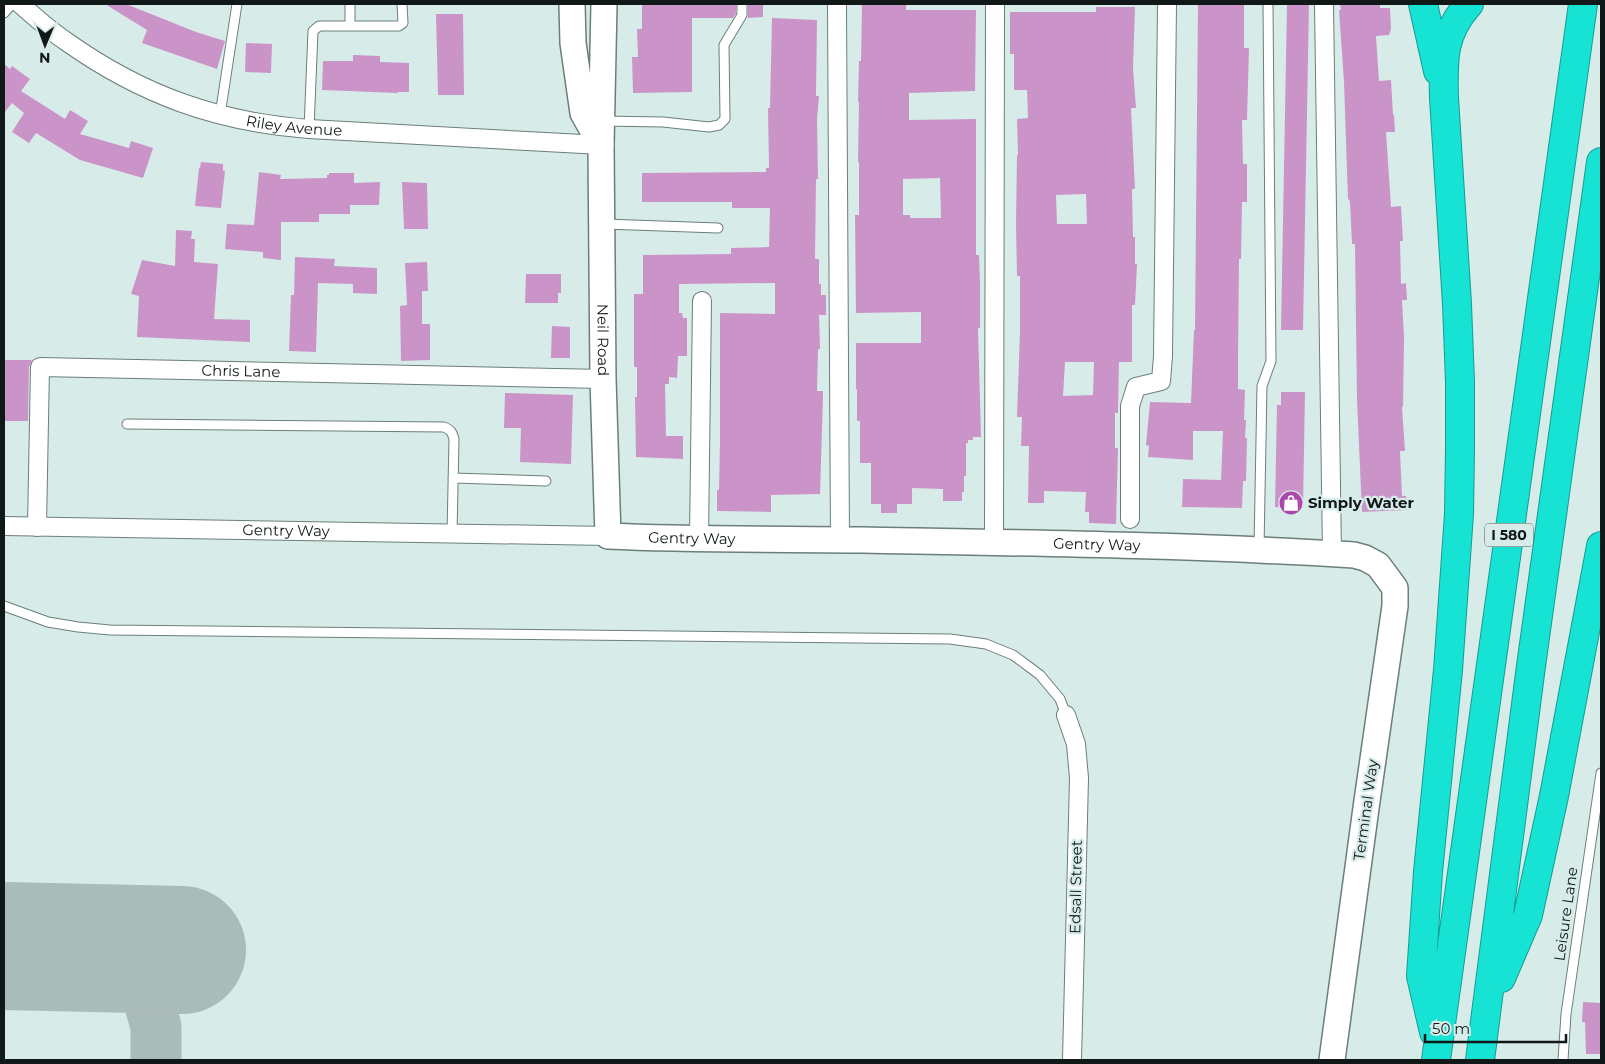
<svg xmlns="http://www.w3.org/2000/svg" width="1605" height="1064" font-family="Montserrat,sans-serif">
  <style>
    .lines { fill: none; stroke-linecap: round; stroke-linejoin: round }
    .taxiway { stroke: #aabcb9; stroke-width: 51 }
    .runway { stroke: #aabcb9; stroke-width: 128 }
    .building { fill: #cb94c9; fill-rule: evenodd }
    .lane-casing { stroke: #6b7e7c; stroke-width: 11 }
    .street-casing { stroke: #6b7e7c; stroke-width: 20 }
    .secondary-casing { stroke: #6b7e7c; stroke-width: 28 }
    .highway-casing { stroke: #159c93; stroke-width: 30 }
    .lane { stroke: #fff; stroke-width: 9 }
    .street { stroke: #fff; stroke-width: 18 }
    .secondary { stroke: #fff; stroke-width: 25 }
    .highway { stroke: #17e3d5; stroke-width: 28 }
    .labels { text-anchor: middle; stroke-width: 4.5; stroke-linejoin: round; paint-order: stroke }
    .shield { fill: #d7ece9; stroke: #4c5857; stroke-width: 1 }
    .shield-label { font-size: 14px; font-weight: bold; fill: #111918 }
    .street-label { font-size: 15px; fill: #111918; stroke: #d7ece9 }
    .poi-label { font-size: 15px; font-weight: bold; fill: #111918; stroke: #d7ece9; text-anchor: start }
  </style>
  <rect width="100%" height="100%" fill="#d7ece9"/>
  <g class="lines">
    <path class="taxiway" d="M135,949L156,1027V1060"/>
    <path class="runway" d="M4,946L182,950"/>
  </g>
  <path class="building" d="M105,4H126L196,32L225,41L217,69L142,43L147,30Z
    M642,4H736V13L733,18H692V92L633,93L632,57H638L637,29H642Z
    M748,4H763V17L748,18Z
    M862,4H906V10H976L975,91L909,93V120L976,119V255H979L980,283V328H978L981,437H973V440H968V443H966V476H964V492H962V501H943V489L912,488V504H897V513H881V504H871V463H860V421H857V389H856V343H921V312L856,313L855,215H859V162H858L859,102H858L859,61H861ZM940,178L941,218H910V215H903V179Z
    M1198,4H1244V48H1249L1247,120H1242L1243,164H1247V202H1242L1241,259H1239L1238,359V389L1245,390L1244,420H1246L1245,438H1247L1246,481H1243L1242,508L1182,507L1183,479L1221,480L1223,431H1193V460L1148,457L1149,446L1146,445L1150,402L1191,403L1194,330H1195Z
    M1287,4H1309L1303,330H1281Z
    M1340,4H1380V8H1390L1391,29L1389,35L1376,36L1379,81L1391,80L1393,115H1394L1395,132H1386L1391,207L1401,206L1403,241H1400L1401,284L1406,283L1407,300H1402L1404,337L1403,407H1402L1405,451H1400L1402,496H1406L1407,510L1362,512L1357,400L1355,244H1352L1350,202L1349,199L1348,200L1344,82L1339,10H1341Z
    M1096,7H1135L1133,68L1136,108H1131L1135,189H1132L1133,237H1135V264H1137L1135,305H1132V362H1119L1118,413H1115V448H1118L1116,524L1089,523V512H1085L1086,492L1044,491V503H1028L1029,446H1021L1022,417H1017L1020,331V276H1017L1016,224L1017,155H1018L1017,119L1028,118L1027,90H1014V54H1010V12H1096ZM1086,194L1087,224H1057L1056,195ZM1065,362H1094L1093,395L1063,396Z
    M436,14H463L464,95H438Z
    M772,18L817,20L816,96H819L817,119L818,179H816L815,259H819V284H821V295H826V315H819L820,349H818L817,391H823V395L820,494L771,495V512L717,511V490H719L720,442V313L775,314V283L679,284V313H682L683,318H687V356H678L677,378L669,377V384H665L666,436H683V459L636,457L635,397H637V367H634V294H643V255L731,254V248L769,247L770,208H732V202H642V173L766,172V168H769L768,108H770Z
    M246,43L272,44L271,73L245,72Z
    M353,55L380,56V62L409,63V92H398V93L322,90L323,61H353Z
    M4,64L10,69L12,66L30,79L21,91L65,119L70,110L88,121L80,134L129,148L131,141L153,148L143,178L80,160L36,133L29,143L12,132L24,113L12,103L4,113Z
    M201,162L223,164V171H225L221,208L195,206L199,168H200Z
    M259,172L281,175L280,179L327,178V175H329V173H354V183L380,182L379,205H350V214H319V222H281V260L263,258V252L225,249L227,224L254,225Z
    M402,182L427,183L428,229H404Z
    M176,230L192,231L191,239H195L194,262L218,264L214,319L250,320V342L137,337L139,296L131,294L142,260L175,266Z
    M295,257L335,259L334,266L377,268V294L353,293V284L318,283L316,352L289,351L291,295H294Z
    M427,262L428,291H422V324H430V360L401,361L400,306L407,305L405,263Z
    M526,274H561V293H558V303H525Z
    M552,326L570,327V358H551Z
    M4,360H32L29,367L28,421H4Z
    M1281,392H1305L1303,508L1275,507L1277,405H1281Z
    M505,393L573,395L571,464L520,462L521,428H504Z
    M1583,1002L1601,1003V1054H1586L1585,1022H1582Z"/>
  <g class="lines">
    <defs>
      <path id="lane" d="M4,13L12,4
        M350,26V4
        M220,115L237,4
        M602,121L663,122L709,127L719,125L725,119L724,45L742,15V4
        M309,129L313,31L319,26H399L403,23L402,4
        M604,224L718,228
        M127,424L444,427C451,430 452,432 454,439L452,534
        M453,478L546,481
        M1259,548L1262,386L1271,361L1268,4
        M4,606L48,622L78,627L110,630L950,639L986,644L1013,655L1040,675L1060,699L1066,715
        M1563,1060L1566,1014L1601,773"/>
      <g id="street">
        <path id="s1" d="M20,4C35,17 50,31 67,42C142,95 217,122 309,129L601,145"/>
        <path d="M837,4L840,540"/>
        <path d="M1324,4L1332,554"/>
        <path d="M1130,519V406L1136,387L1161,381L1163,356L1167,4"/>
        <path id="s2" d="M4,526L608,536"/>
        <path id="s3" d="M37,527L40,367L603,379"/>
        <path d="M699,539L702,301"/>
        <path d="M994,542L995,4"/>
        <path d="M1066,715L1076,744L1079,778L1072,1060"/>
      </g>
      <g id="secondary">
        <path d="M572,4L573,43L583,113L601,145"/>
        <path id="s4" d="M604,4L601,145L603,379L608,536C692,540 777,539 862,540C1026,543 1190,545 1354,555L1365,558L1378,565L1395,588V606L1366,808L1332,1060"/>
      </g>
      <path id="highway" d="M1423,4L1438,71
        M1501,978L1528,915L1554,796L1601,546
        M1434,1032L1421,976L1428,872L1448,670L1459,514L1460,450V382L1457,304L1444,98C1443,60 1442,34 1469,4
        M1436,1060L1583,4
        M1480,1060L1531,666L1601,162"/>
    </defs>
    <use href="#lane" class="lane-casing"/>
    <use href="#street" class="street-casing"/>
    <use href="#secondary" class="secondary-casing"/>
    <use href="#highway" class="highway-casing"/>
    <use href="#lane" class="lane"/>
    <use href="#street" class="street"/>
    <use href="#secondary" class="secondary"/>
    <use href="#highway" class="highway"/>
  </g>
  <defs>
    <symbol id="shop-disc" viewBox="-11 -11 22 22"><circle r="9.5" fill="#ac47ab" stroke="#d7ece9"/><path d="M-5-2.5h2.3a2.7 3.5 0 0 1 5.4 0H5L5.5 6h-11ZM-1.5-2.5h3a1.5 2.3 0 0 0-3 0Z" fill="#fff"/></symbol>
  </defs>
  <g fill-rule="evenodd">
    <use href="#shop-disc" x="1277" y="489" width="28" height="28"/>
  </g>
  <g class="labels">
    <rect class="shield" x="1485" y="523.5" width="48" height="23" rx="4"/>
    <g class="shield-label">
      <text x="1509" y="540">I 580</text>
    </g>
    <g class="street-label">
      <text dy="5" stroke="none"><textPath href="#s1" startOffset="306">Riley Avenue</textPath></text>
      <text dy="5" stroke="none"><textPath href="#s4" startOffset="336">Neil Road</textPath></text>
      <text dy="5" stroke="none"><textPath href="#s3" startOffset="361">Chris Lane</textPath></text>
      <text dy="5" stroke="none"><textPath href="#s2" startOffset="282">Gentry Way</textPath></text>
      <text dy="5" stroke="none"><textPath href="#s4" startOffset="616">Gentry Way</textPath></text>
      <text dy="5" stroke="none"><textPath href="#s4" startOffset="1021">Gentry Way</textPath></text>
      <text transform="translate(1366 810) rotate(-82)" y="5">Terminal Way</text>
      <text transform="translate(1076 887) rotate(-89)" y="5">Edsall Street</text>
      <text transform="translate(1566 914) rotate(-82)" y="5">Leisure Lane</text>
    </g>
    <g class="poi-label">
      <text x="1308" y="508">Simply Water</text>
    </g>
  </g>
  <rect width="1605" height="1064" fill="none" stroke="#111918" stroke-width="10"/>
  <g transform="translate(45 45) rotate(181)" stroke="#d7ece9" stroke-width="4" paint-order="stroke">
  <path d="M0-4L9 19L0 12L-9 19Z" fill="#111918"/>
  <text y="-8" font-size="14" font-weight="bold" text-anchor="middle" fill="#111918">N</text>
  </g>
  <path d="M1425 1034v8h141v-8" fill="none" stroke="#111918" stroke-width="2.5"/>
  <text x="1432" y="1034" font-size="15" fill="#111918" stroke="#d7ece9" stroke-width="4" paint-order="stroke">50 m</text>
</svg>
